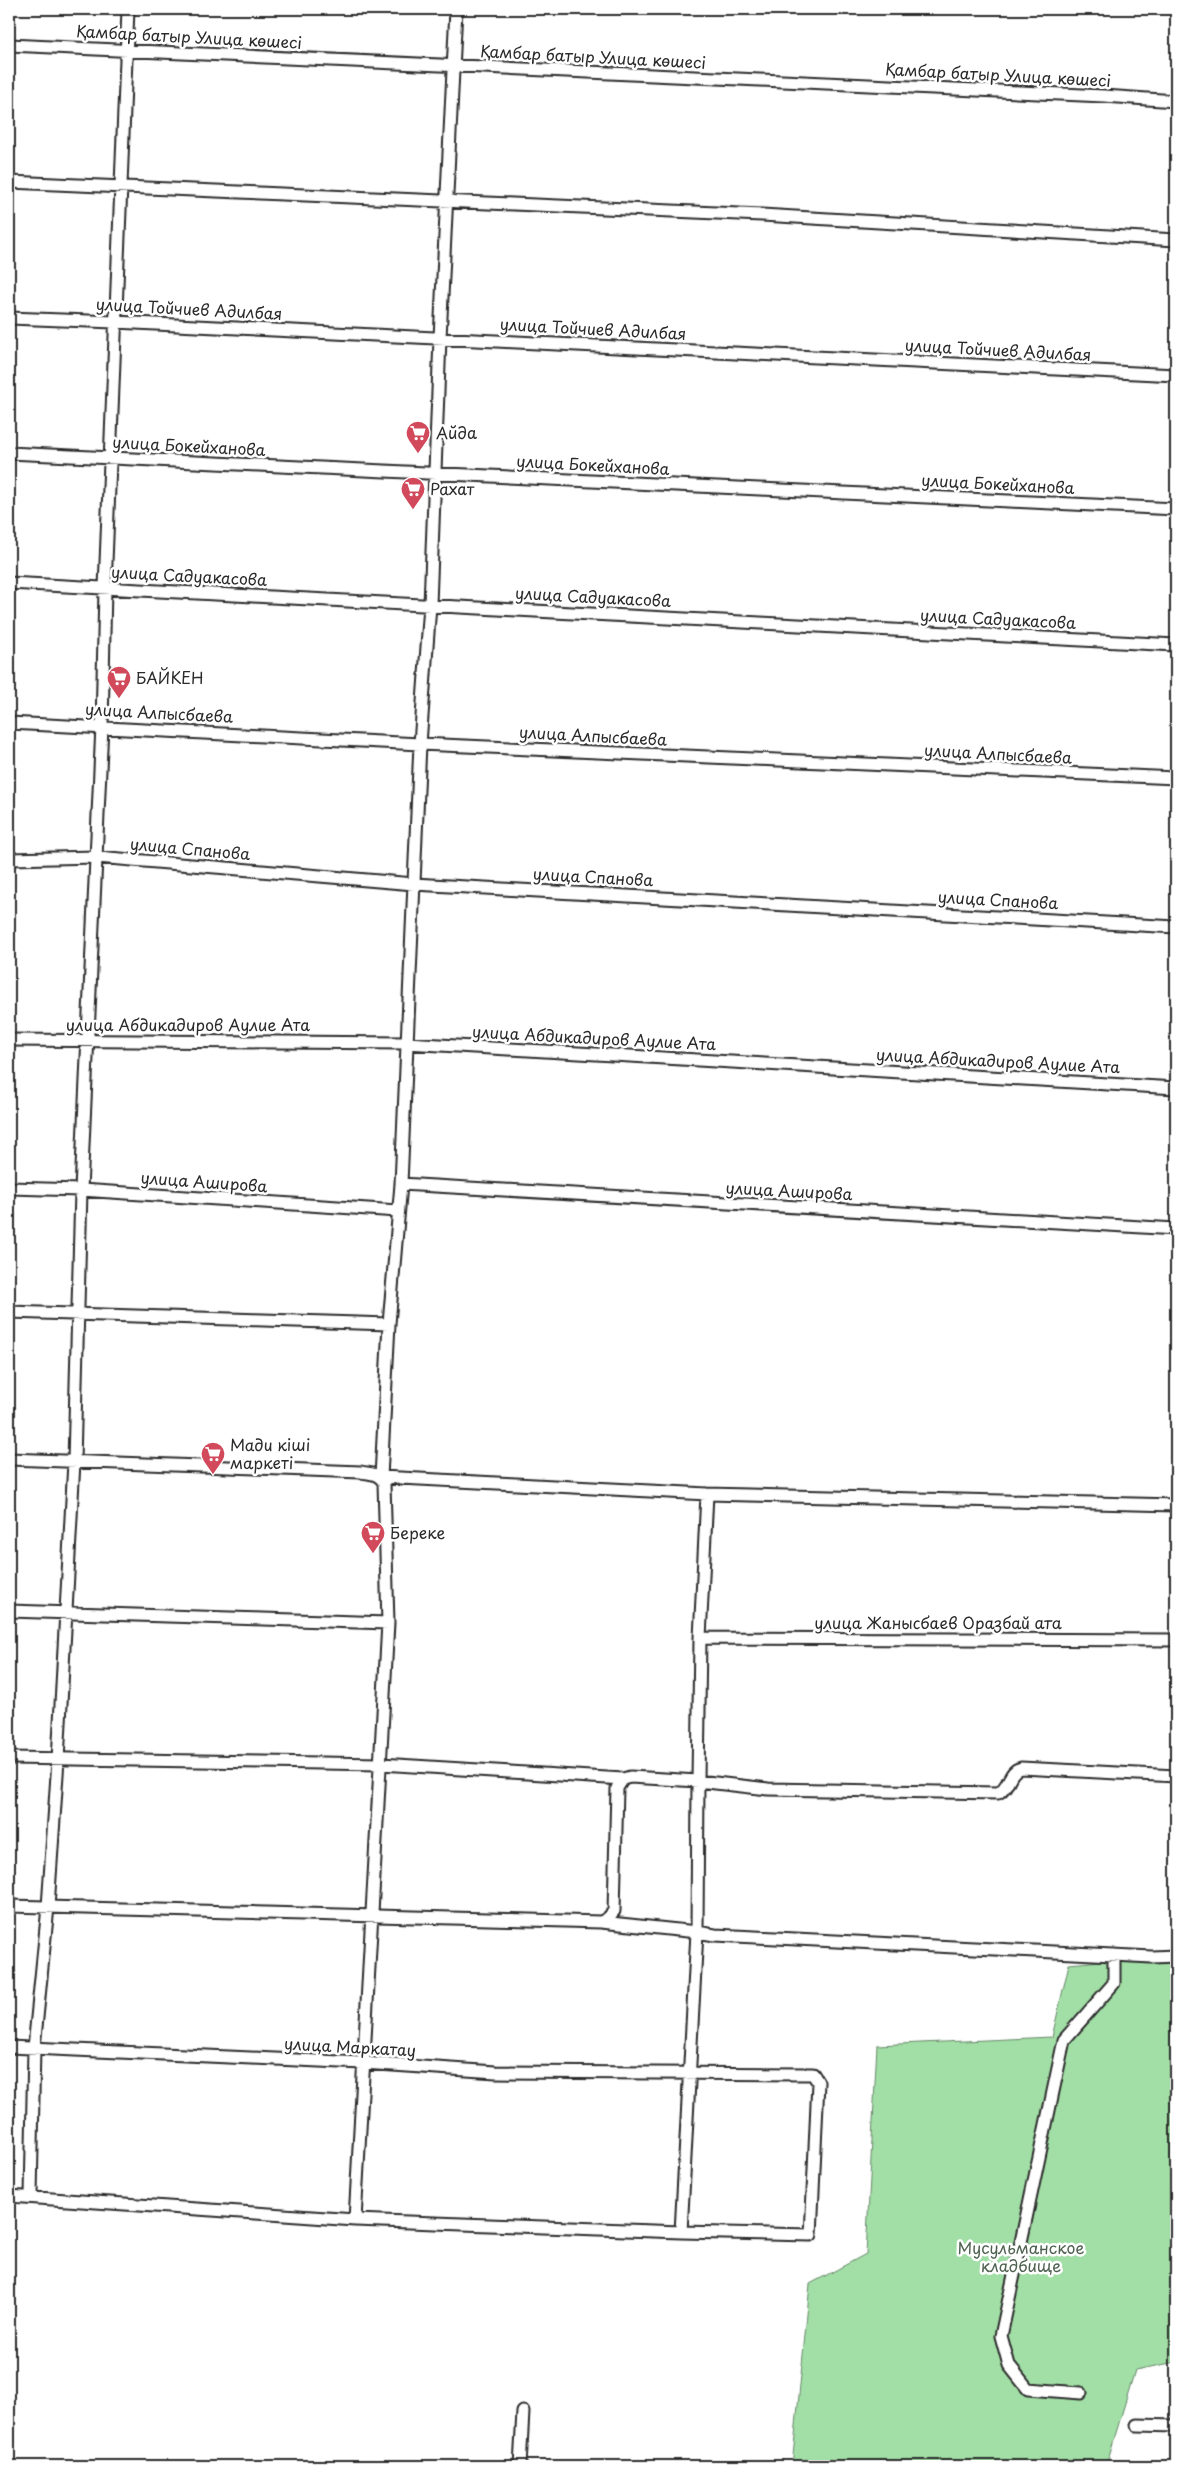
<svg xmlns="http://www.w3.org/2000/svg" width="1185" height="2475" font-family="'Playpen Sans',sans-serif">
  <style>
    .green { fill: #a2dfa6; stroke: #668568 }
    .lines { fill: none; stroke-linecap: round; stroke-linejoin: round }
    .minor-casing { stroke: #2b2b2b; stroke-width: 15 }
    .minor { stroke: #fff; stroke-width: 11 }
    .labels { text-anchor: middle; stroke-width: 5; stroke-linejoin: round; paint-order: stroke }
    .street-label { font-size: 16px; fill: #2b2b2b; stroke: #fff }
    .poi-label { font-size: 16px; fill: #2b2b2b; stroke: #fff; text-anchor: start }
    .park-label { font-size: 16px; fill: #4f6150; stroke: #fff }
  </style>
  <rect width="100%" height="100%" fill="#fff"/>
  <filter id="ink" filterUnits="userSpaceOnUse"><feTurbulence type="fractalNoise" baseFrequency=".02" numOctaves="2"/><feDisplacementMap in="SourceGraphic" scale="10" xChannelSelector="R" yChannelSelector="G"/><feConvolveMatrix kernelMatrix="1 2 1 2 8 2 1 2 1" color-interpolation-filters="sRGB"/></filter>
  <g filter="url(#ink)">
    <path class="green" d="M1176,1954V2362L1135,2370L1106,2466H792L810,2284L866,2254L877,2045L1052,2037L1069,1964Z"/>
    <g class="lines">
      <defs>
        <path id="minor" d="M456,9L440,338L430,605L420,744L401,1184L389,1324L381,1477L707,1494L1176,1505
          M9,45L1104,96L1176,101
          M9,182L762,215L1176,240
          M9,318L115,322L1176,375
          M9,453L1176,509
          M9,583L1176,645
          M9,723L420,744L1176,778
          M9,859L97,857L414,884L1176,927
          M9,1040L406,1043L1176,1088
          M401,1184L1176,1229
          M9,1188L81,1190L398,1211
          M9,1312L389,1324
          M9,1459L361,1472C371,1474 379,1473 384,1483L388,1623L355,2220
          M707,1494L700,1638L698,1781L768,1789L998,1793C1010,1787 1008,1771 1021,1768L1176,1776
          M9,1611L388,1623
          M700,1638L1176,1640
          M9,1758L381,1764L623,1779
          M9,1906L601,1922L608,1918L614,1911L617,1788L623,1779L630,1777L698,1781L697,1932L715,1935L1152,1957L1176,1956
          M9,2047L363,2063L496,2072L813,2074L818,2082L811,2235L681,2232
          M9,2196L355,2220L681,2232L697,1932L601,1922
          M31,2196L34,2048L48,1907L58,1760L74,1462L81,1190L102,726L105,588L128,9
          M1081,2393L1028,2389L1009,2365L1001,2336L1064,2040L1114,1983V1955
          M1137,2425L1176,2426
          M520,2466L523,2412"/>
      </defs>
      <use href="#minor" class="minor-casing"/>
      <use href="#minor" class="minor"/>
    </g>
  </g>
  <defs>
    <symbol id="supermarket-pin" viewBox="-11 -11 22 30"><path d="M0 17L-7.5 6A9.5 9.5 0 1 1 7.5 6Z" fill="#d1495b" stroke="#fff"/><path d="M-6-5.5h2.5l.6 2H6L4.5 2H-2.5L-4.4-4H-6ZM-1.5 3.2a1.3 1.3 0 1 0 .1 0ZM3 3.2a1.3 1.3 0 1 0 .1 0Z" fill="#fff"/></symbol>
  </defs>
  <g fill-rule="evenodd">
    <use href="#supermarket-pin" x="404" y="419" width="28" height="38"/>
    <use href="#supermarket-pin" x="399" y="475" width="28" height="38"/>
    <use href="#supermarket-pin" x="105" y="664" width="28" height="38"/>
    <use href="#supermarket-pin" x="199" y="1440" width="28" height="38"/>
    <use href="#supermarket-pin" x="359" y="1519" width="28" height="38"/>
  </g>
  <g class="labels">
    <g class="street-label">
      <text transform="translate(189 37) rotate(3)" y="6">Қамбар батыр Улица көшесі</text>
      <text transform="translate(593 57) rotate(3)" y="6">Қамбар батыр Улица көшесі</text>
      <text transform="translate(998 75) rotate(3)" y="6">Қамбар батыр Улица көшесі</text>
      <text transform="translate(189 309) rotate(3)" y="6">улица Тойчиев Адилбая</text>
      <text transform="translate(593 329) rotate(3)" y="6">улица Тойчиев Адилбая</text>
      <text transform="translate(998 350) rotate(3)" y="6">улица Тойчиев Адилбая</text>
      <text transform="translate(189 446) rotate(3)" y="6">улица Бокейханова</text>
      <text transform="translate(593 465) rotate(3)" y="6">улица Бокейханова</text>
      <text transform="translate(998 484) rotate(3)" y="6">улица Бокейханова</text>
      <text transform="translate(189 576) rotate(3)" y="6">улица Садуакасова</text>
      <text transform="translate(593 597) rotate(3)" y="6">улица Садуакасова</text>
      <text transform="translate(998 619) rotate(3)" y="6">улица Садуакасова</text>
      <text transform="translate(159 713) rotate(3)" y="6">улица Алпысбаева</text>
      <text transform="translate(593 736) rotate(3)" y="6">улица Алпысбаева</text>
      <text transform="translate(998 754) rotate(3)" y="6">улица Алпысбаева</text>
      <text transform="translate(190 849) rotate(5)" y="6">улица Спанова</text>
      <text transform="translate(593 877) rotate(3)" y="6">улица Спанова</text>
      <text transform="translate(998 900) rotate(3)" y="6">улица Спанова</text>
      <text x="188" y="1031">улица Абдикадиров Аулие Ата</text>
      <text transform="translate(594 1038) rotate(3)" y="6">улица Абдикадиров Аулие Ата</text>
      <text transform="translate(998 1061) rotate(3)" y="6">улица Абдикадиров Аулие Ата</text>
      <text transform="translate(204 1182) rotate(4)" y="6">улица Аширова</text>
      <text transform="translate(789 1191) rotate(3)" y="6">улица Аширова</text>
      <text x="938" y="1629">улица Жанысбаев Оразбай ата</text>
      <text transform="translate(350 2047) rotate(3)" y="6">улица Маркатау</text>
    </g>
    <g class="poi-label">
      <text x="436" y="439">Айда</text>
      <text x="430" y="495">Рахат</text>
      <text x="136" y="684">БАЙКЕН</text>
      <text x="230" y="1451">Мади кіші<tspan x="230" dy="18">маркеті</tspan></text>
      <text x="390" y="1539">Береке</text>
    </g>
    <g class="park-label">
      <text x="1021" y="2254">Мусульманское<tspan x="1021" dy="18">кладбище</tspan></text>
    </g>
  </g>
  <rect width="1185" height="2475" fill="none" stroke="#fff" stroke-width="30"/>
  <rect x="15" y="15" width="1155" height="2445" fill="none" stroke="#2b2b2b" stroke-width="2" filter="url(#ink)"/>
</svg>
